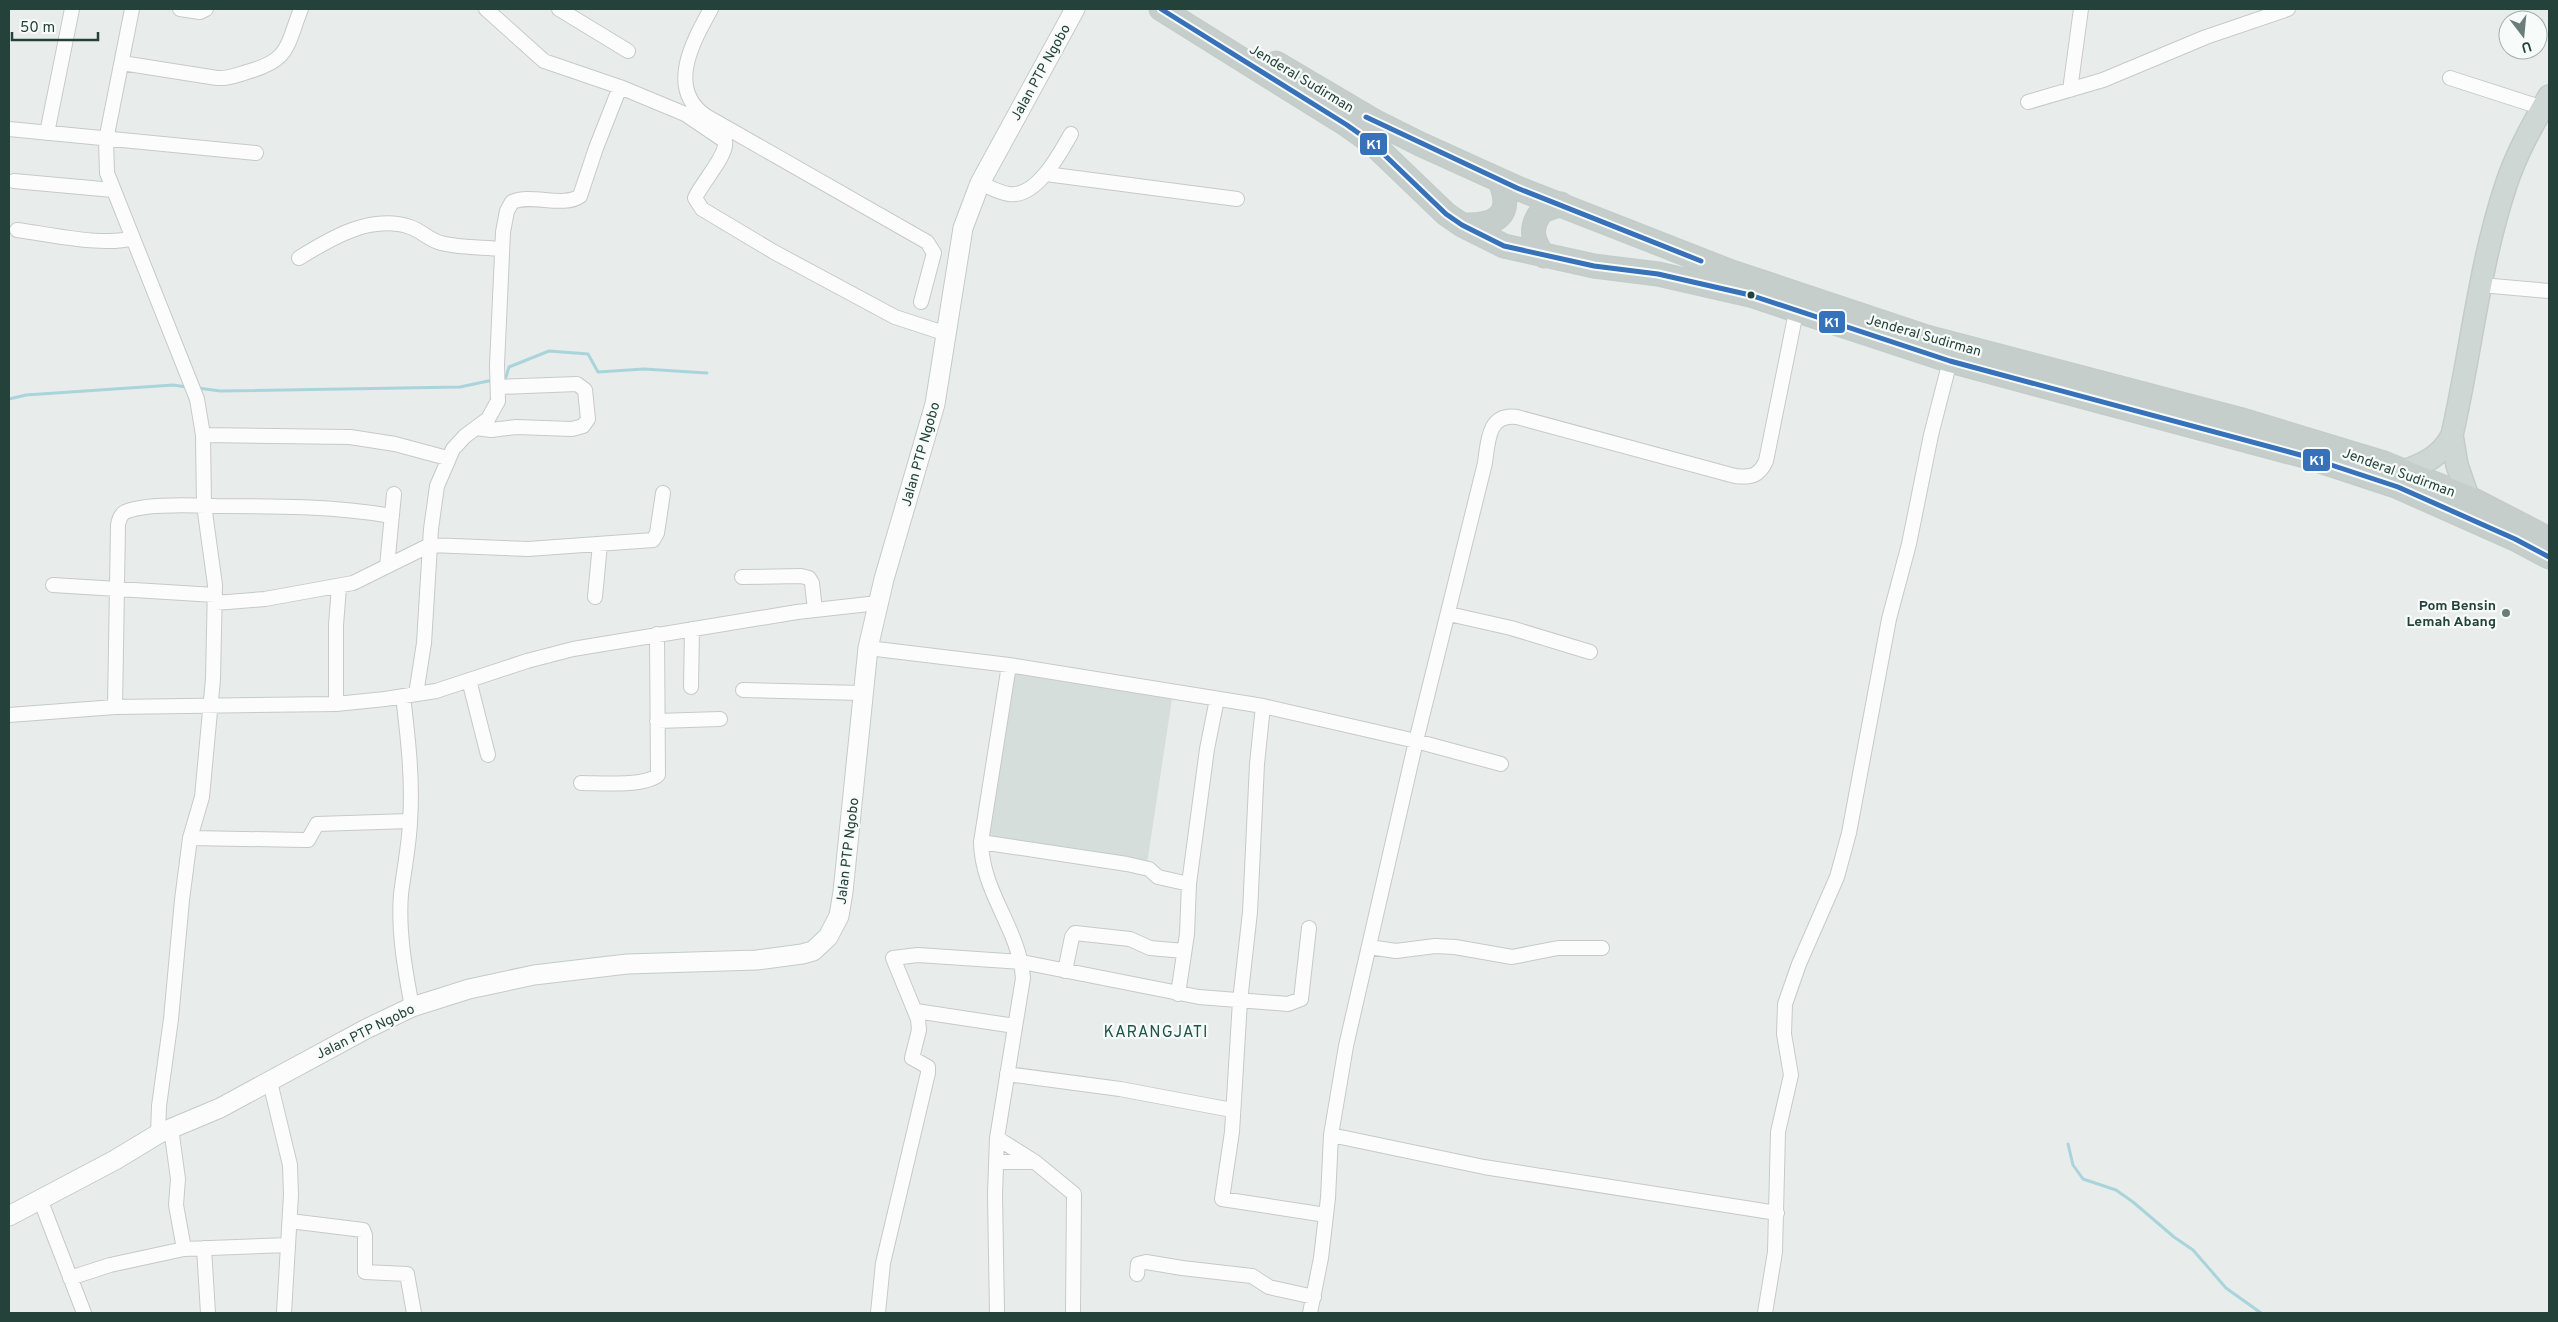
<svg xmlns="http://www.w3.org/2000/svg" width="2558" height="1322" font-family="Overpass,sans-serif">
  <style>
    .built { fill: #d6dedb }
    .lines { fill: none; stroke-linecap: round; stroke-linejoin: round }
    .stream { stroke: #a9d4db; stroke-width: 3 }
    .minor-casing { stroke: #c5cac8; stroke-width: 16 }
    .secondary-casing { stroke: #c3cbc8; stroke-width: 21 }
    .primary-casing { stroke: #c3ccc9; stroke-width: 24 }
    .trunk-casing { stroke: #c3ccc9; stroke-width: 25 }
    .minor { stroke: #fcfcfc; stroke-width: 14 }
    .secondary { stroke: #fcfcfc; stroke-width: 19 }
    .primary { stroke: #cfd7d5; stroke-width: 21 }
    .trunk { stroke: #c6cecc; stroke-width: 22 }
    .bus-1-casing { stroke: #f7fbf9; stroke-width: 9 }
    .bus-1 { stroke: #3671b9; stroke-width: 5 }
    .bus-dot { fill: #24423a; stroke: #f7fbf9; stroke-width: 2 }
    .poi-dot { fill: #697e78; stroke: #f7fbf9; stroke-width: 2 }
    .labels { text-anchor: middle; stroke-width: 4.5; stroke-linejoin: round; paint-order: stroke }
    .street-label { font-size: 14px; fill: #24423a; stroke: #f7fbf9 }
    .poi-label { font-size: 14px; font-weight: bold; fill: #24423a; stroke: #f7fbf9; text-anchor: end }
    .quarter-label { font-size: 16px; letter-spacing: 1px; fill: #1f5548; stroke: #f7fbf9 }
    .line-badge { stroke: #f7fbf9; stroke-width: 2 }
    .badge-label { font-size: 14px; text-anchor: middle; font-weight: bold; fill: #fff }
  </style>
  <rect width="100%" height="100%" fill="#e8edeb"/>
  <path class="built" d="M1012,673L1172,699L1147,864L984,841Z"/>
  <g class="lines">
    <path class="stream" d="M502,378L506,377L509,367L549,351L588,354L598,372L644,369L707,373
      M198,388L220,391L460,387L493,380
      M9,399L26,395L173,385L187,387
      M2068,1144L2073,1165L2083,1179L2116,1190L2133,1202L2174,1237L2193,1250L2226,1288L2261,1313"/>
    <defs>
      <path id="minor" d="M132,9L106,140L107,173L197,399L203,435L204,505L215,585L213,679L202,797L190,838L182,900L171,1019L159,1106L158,1134
        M180,9L200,12L206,9
        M559,9L628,51
        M711,9C693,41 666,89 706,116L927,242L934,253L921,302
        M122,63L217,78C228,79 237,75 247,72C290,60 286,47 301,9
        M2450,78L2543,108
        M620,87L685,114L725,141C728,155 702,182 695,198L702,209L774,252L895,317L947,334
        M2070,90L2081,9
        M2028,102L2103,80L2206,37L2288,9
        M9,129L256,153
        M47,133L72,9
        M1046,174L1237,199
        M14,181L113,190
        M980,183C989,187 1000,193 1009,194C1037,198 1060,153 1071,134
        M17,230C49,234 104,247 133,238
        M299,258C331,238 371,214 410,227C422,231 429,240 441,243C460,248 483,247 502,249
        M2481,285L2549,291
        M476,428L491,430L516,427L572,429L583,426L588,419L585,390L577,384L498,387
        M203,435L350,437L395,444L447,458
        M387,566L394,494
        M742,577L801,576L809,578L812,583L815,610
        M53,585L215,595
        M595,597L600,544
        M215,603L265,599L353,583L430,545L528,549L653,540L657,533L663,493
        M1449,614L1511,628L1590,652
        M868,648L1009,665L1263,706L1416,741L1501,764
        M469,680L488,755
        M691,687L692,629
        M743,690L862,693
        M416,694L424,643L431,529L437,486L453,449L465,436L488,419L498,401L497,365L503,232L507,211L512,202C531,193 564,208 580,196L596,148L620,87L544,61L486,9
        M403,696C408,738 413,780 410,822C409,846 404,870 401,894C398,931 405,970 412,1007
        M336,704V625L339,587
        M1263,706L1257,764L1250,912L1240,1001L1232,1132L1222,1199L1326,1215
        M115,707L118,525C119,520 120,515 125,512C144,503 194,505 216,506C275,506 334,506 392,516
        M9,715L115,707L336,704L385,699L436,691L527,661L573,649L797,612L878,603
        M657,721L720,719
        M581,783C600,783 644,787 658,775L657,634
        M190,838L304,840H308L317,824L410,821
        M981,842L1127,864L1149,869L1158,877L1189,884
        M1369,947L1396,951L1435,946L1455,947L1512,957L1558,948H1602
        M1065,971L1072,937L1075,933L1130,939L1150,948L1184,951
        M1178,994L1187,934L1189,884L1207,749L1217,699
        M916,1011L1015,1026
        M1007,1074L1120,1089L1232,1110
        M270,1082L290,1165L291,1195L284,1313
        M171,1128L178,1179L176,1205L184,1249
        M1331,1135L1484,1167L1777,1213
        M997,1138L1035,1162L1074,1194L1073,1313
        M996,1162H1035
        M40,1199L84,1313
        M290,1221L363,1230L365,1235V1272L407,1274L414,1313
        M204,1248L208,1313
        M1137,1274L1138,1264L1146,1262L1182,1268L1252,1276L1269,1287L1314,1297
        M70,1278L110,1265L184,1249L288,1245
        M878,1313L883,1263L928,1073V1067L912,1058L919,1030L918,1019L893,958L918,955L1022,962L1199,997L1288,1004L1301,999L1309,928
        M997,1313L995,1194L997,1138L1023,978C1019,928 982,893 981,842L1009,665
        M1310,1313L1321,1258L1328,1198L1331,1135L1346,1046L1416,741L1485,463C1488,441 1488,413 1517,417L1735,476C1751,478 1759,476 1766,461L1796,312
        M1765,1313L1775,1252L1778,1132L1791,1075L1784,1034L1785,1004L1799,964L1837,877L1849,833L1889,619L1909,544L1931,435L1950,361"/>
      <path id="secondary" d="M9,1216L115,1160L158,1134L220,1108L366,1029L412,1007L469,989L534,975L627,964L757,960L802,954L813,951L828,937L839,916L843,892L868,648L884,579L935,404L963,228L980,183L1075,9"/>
      <path id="primary" d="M2452,435L2457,465L2468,497
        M2404,471C2426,463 2441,456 2452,435C2471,352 2479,266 2506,185C2516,154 2533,124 2549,96"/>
      <path id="trunk" d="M1161,9L1347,125L1371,142L1446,214L1462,225L1504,246L1594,266L1658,274L1750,295L1950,361L2304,456L2398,487L2515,539L2549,557
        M1276,63L1376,122L1420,144L1517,188L1729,271L1927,337L2239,419L2384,463L2468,497L2549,539
        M1462,225C1496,226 1514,216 1500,181
        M1544,256C1532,241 1529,227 1542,211L1561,204"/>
    </defs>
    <use href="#minor" class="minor-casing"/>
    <use href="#secondary" class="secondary-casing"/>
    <use href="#primary" class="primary-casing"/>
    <use href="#trunk" class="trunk-casing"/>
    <use href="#minor" class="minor"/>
    <use href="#secondary" class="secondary"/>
    <use href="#primary" class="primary"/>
    <use href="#trunk" class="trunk"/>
    <defs>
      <path id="bus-1" d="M1161,9L1347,125L1371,142L1446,214L1462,225L1504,246L1594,266L1658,274L1750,295L1950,361L2304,456L2398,487L2515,539L2549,557
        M1366,117L1517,188L1701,261"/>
    </defs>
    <use href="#bus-1" class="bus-1-casing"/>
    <use href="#bus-1" class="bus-1"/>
  </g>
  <circle class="bus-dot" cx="1751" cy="295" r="4.5"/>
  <circle class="poi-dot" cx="2506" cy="613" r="5"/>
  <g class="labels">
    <g class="street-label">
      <text transform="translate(1040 72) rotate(-61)" y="5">Jalan PTP Ngobo</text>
      <text transform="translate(1302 78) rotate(31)" y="5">Jenderal Sudirman</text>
      <text transform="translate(1924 335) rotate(16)" y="5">Jenderal Sudirman</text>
      <text transform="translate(920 454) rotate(-74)" y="5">Jalan PTP Ngobo</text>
      <text transform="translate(2399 472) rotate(20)" y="5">Jenderal Sudirman</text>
      <text transform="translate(847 851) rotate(-83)" y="5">Jalan PTP Ngobo</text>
      <text transform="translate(365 1031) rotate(-26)" y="5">Jalan PTP Ngobo</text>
    </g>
    <g class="poi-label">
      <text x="2496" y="610">Pom Bensin<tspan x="2496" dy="16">Lemah Abang</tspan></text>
    </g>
    <g class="quarter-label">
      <text x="1156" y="1037">KARANGJATI</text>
    </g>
  </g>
  <g class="line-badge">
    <rect x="1359" y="132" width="29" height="24" rx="5" fill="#3671b9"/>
    <rect x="1818" y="310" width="28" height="24" rx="5" fill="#3671b9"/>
    <rect x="2302" y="448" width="29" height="24" rx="5" fill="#3671b9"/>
  </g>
  <g class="badge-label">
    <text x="1374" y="149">K1</text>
    <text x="1832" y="327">K1</text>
    <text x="2317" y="465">K1</text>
  </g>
  <rect width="2558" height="1322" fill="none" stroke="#24423a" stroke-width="20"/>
  <g transform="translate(2523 35) rotate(164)"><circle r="24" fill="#f7fbf9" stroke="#a3b1ad"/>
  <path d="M0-4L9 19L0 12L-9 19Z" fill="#697e78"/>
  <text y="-8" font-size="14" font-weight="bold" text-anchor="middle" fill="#24423a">U</text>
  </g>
  <path d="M12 32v8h86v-8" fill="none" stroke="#24423a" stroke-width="2.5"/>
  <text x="20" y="32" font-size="15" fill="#24423a" stroke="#f7fbf9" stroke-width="4" paint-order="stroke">50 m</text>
</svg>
